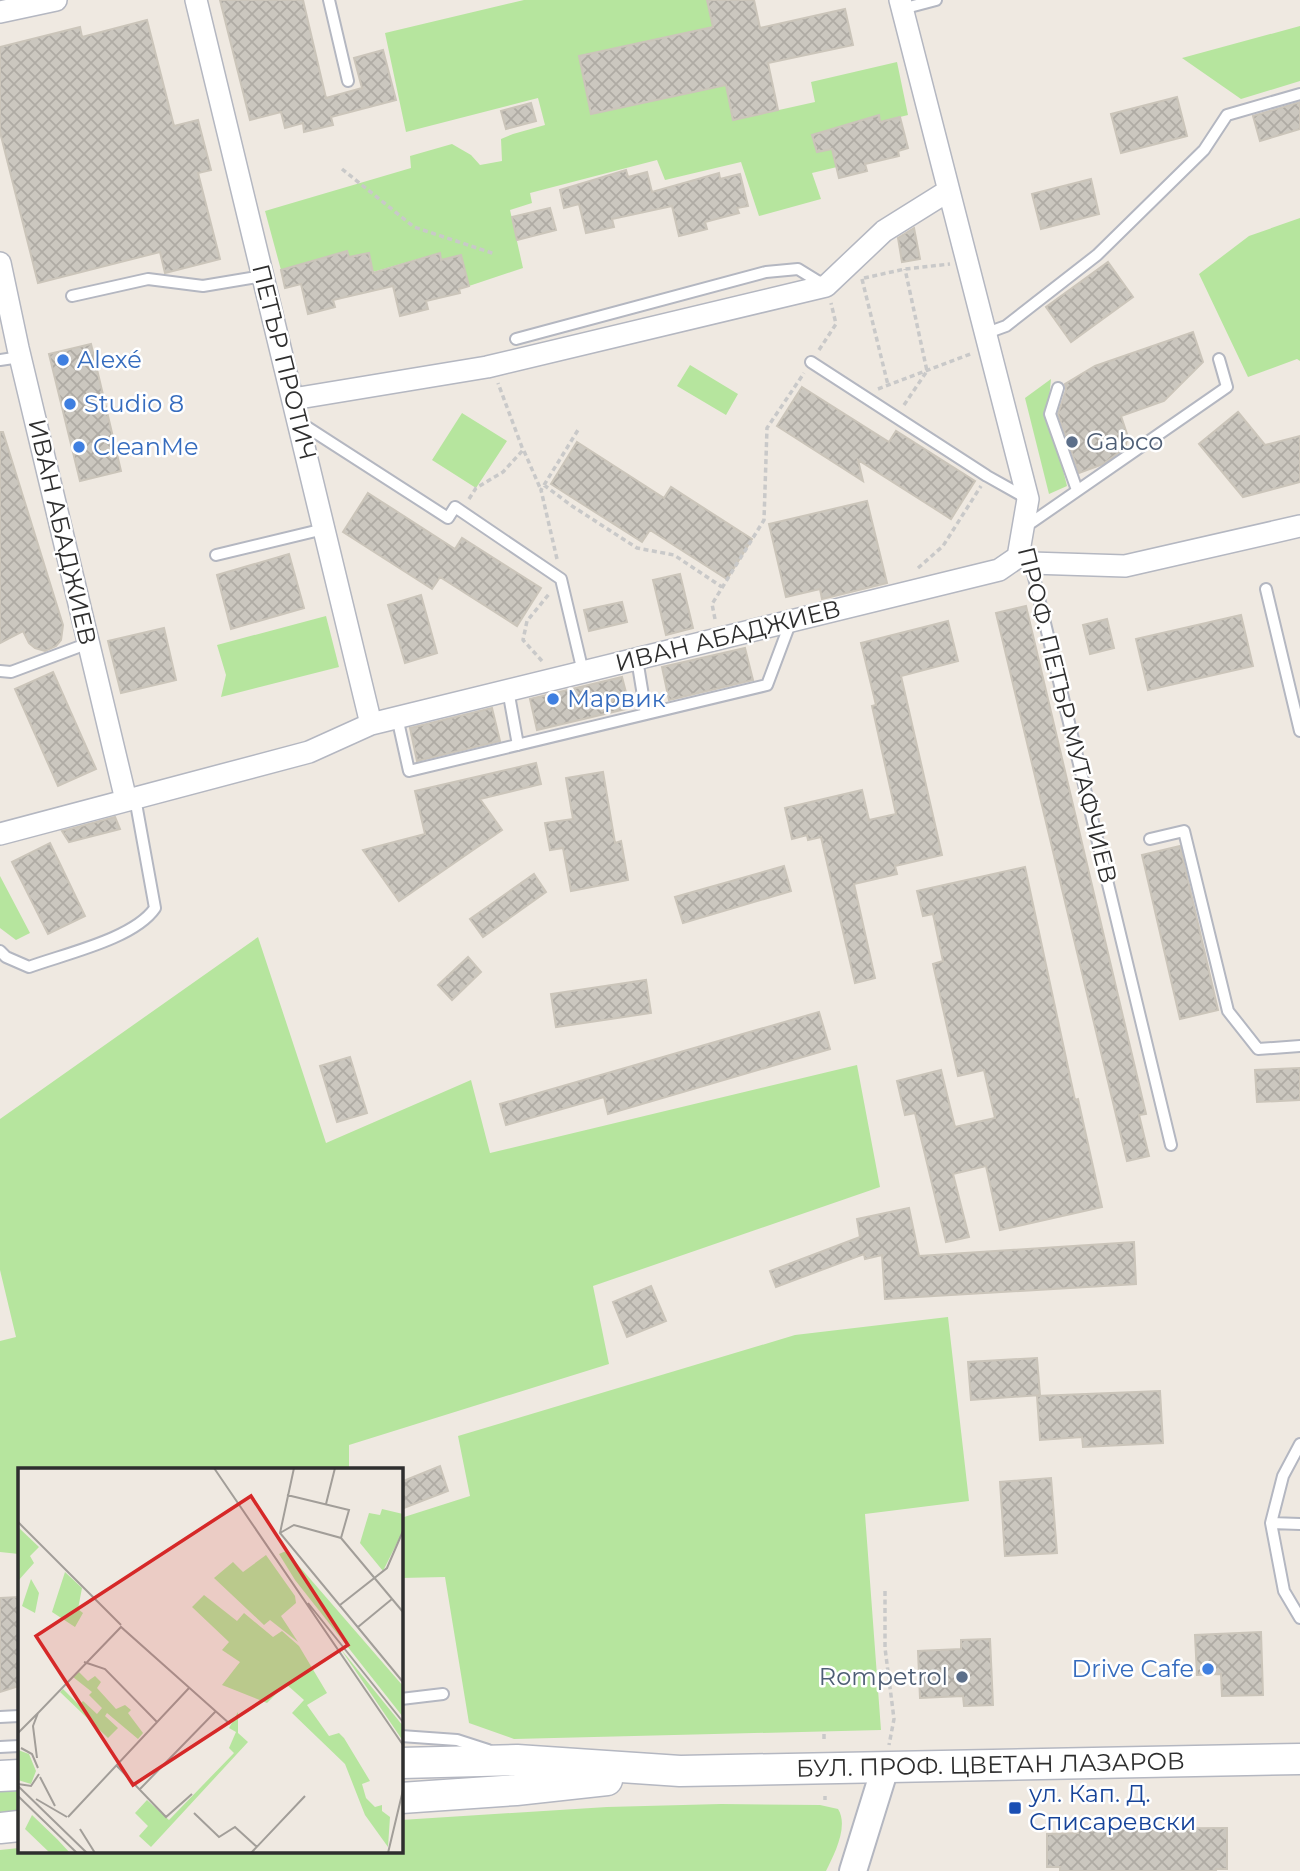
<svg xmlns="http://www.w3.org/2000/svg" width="1300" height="1871" font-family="Montserrat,sans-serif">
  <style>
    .grass { fill: #b6e59e }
    .building { fill: url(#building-cross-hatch); stroke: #cbc5ba; stroke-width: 2 }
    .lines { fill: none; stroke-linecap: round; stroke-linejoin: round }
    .service-casing { stroke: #b4b7c1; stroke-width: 14 }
    .minor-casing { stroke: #b4b7c1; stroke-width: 24 }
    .tertiary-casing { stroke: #b4b7c1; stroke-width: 30 }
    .secondary-casing { stroke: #b4b7c1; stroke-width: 33 }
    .path { stroke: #c9c9c9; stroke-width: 3.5; stroke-dasharray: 5 3.5; stroke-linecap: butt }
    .service { stroke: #fff; stroke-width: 10 }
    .minor { stroke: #fff; stroke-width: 21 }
    .tertiary { stroke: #fff; stroke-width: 26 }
    .secondary { stroke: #fff; stroke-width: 30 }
    .shop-dot { fill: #3f7fe0; stroke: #fff; stroke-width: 2.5 }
    .service-dot { fill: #5c6f8a; stroke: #fff; stroke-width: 2.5 }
    .transit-dot { fill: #1a4fb4; stroke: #fff; stroke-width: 2.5 }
    .labels { text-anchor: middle; stroke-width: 5; stroke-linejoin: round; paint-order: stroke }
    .shop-label { font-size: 24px; fill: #366cbe; stroke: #fff; text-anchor: start }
    .street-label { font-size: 24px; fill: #2e2e2e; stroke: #fff }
    .service-label { font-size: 24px; fill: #4e5e75; stroke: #fff; text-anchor: start }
    .transit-label { font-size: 24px; fill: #164399; stroke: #fff; text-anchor: start }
    .inset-road { fill: none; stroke: #a29e99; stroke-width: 2 }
    .view { fill: #d62828; fill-opacity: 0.15; stroke: #d62828; stroke-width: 3.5 }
    .inset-edge { fill: none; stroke: #2e2e2e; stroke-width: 3.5 }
  </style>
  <defs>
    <pattern id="building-cross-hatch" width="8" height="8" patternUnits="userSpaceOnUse" patternTransform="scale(1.75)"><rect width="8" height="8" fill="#cbc7bf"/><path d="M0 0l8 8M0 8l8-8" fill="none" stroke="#afaba4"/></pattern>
  </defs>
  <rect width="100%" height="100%" fill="#efe9e1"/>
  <path class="grass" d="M524,0H707L713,27L579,56L591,114L726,85L733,120L815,102L811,82L897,62L908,115L880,122L878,115L813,135L817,152L832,149L837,167L812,173L821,199L759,216L741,162L665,180L657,160L530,193L532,203L510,210L523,268L469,286L461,255L441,260L439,253L373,272L368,253L349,257L347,251L281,270L265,211L411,168L410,156L452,144L471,155L480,165L502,161L501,139L513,134L545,125L538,98L406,132L385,33Z
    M1300,26V81L1241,99L1182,58Z
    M1300,218V361L1297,359L1248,377L1199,274L1249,236Z
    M690,365L738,394L726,415L677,386Z
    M1051,379L1048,410L1067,486L1049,494L1025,398Z
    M462,413L507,441L476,488L432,460Z
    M326,616L339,667L221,697L226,675L217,645Z
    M0,876L30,933L16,940L0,928Z
    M258,937L326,1143L471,1080L490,1153L857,1065L880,1187L593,1286L609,1364L349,1445V1470H19V1554L0,1552V1341L16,1337L0,1270V1119Z
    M948,1317L969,1501L865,1514L881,1730L514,1739L469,1723L445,1577L401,1578V1518L470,1496L458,1436L795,1335Z
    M19,1791V1810L0,1812V1792Z
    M721,1804L820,1805L838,1809C849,1826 834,1855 826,1871H0V1850L19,1848V1852H401V1820L607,1807Z"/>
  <path class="building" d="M220,0H303L326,98L362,88L354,58L383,50L396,100L331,117L333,125L304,132L303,123L285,128L281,112L250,120Z
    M707,0H754L760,28L845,9L853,45L768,63L778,110L733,120L726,85L591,114L579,56L713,27Z
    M147,20L174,126L198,120L211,170L198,173L220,259L165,273L160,252L38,283L0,132V47L80,27L82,37Z
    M1177,97L1187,136L1121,153L1111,114Z
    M1300,102V129L1260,141L1253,116Z
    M531,103L536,121L506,129L501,111Z
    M879,115L880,122L900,117L908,148L898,151L899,156L865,164L867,171L839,178L832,149L817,152L812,135Z
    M626,170L628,177L647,172L652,192L719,173L720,179L740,174L748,206L737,208L739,213L705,222L707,229L679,236L672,206L612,219L614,227L586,233L579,204L564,208L560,190Z
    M1091,179L1099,214L1041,229L1032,194Z
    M550,208L556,230L517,240L512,217Z
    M914,228L920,259L902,262L898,238Z
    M347,251L349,257L369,253L373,273L440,253L441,260L461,255L469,286L459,289L460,293L426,301L428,309L400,316L393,286L333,300L335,307L308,314L301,284L285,288L281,270Z
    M1108,262L1133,297L1071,342L1046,307Z
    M1193,332L1203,362L1164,401L1121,416L1128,437L1125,448L1103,464L1079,473L1058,414L1066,390L1065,384L1095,366Z
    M91,344L121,471L80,481L49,354Z
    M802,387L889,442L896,431L975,481L951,519L858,460L863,481L777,426Z
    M1238,412L1265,445L1300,436V482L1243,497L1199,444Z
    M0,432H3L63,625L61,640L56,646L45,651L35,648L29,643L23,631L0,643Z
    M577,442L664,498L671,487L752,539L727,579L650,530L642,542L551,484Z
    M368,493L455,549L462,538L541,588L517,626L440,577L432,589L343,532Z
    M867,501L887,583L822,599L820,589L786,597L769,524Z
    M289,554L304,608L231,629L217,575Z
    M680,574L693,628L666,635L653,580Z
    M421,595L437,653L405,663L388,605Z
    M622,602L627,622L589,631L584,610Z
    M1026,606L1146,1114L1139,1115L1149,1156L1127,1161L996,613Z
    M1241,615L1253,666L1148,690L1136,639Z
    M1107,619L1114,648L1090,654L1083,625Z
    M948,621L958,661L901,676L942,855L895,866L897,874L854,884L875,978L855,983L821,837L808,840L807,835L792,839L785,808L862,790L869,820L896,814L872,706L876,705L861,643Z
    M164,628L176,680L121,693L108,641Z
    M745,648L753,680L669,700L662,667Z
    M53,672L96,769L58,786L15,689Z
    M622,677L630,708L537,730L530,699Z
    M492,708L500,741L417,761L410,728Z
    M536,763L541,784L480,799L502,830L399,901L363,850L425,834L415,791Z
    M603,772L615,843L621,841L628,880L571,891L563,848L550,850L545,823L573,819L566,778Z
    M115,817L120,829L69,842L62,831Z
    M50,843L85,916L48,934L12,862Z
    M1180,846L1218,1010L1180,1019L1142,855Z
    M784,866L791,891L683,923L675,897Z
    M1025,867L1075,1100L1078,1099L1102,1207L1000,1230L986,1166L953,1174L969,1237L946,1242L915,1113L905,1115L897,1081L941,1070L955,1127L995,1118L984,1070L958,1076L933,964L943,961L933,914L923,916L917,891Z
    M534,874L546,892L483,937L470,919Z
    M468,957L481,972L452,1000L438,985Z
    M646,980L651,1013L556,1027L551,994Z
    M819,1012L830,1049L608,1114L604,1097L506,1125L500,1104Z
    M350,1057L367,1113L337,1122L320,1066Z
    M1300,1068V1100L1257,1102L1255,1070Z
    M909,1208L919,1256L1134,1242L1136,1284L885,1299L882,1255L865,1259L864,1254L776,1287L770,1271L860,1237L857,1219Z
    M651,1286L666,1321L627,1337L613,1302Z
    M1037,1358L1040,1395L971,1400L968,1362Z
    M1160,1391L1163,1443L1083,1447L1082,1437L1040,1440L1037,1396Z
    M440,1466L448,1491L401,1509V1482Z
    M1051,1478L1057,1553L1005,1556L1000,1482Z
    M19,1597V1686L0,1692V1598Z
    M1261,1632L1263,1695L1222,1696L1221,1674L1197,1675L1195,1635Z
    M990,1639L993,1705L964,1706L963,1696L920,1698L918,1651L961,1649V1640Z
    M1227,1828V1869H1216V1871H1060V1867H1047V1834L1078,1833V1829Z"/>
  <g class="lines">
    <defs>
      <path id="service" d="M329,0L348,81
        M902,9L936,0
        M72,296L148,279L203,286L263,276
        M984,334L1006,326L1097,255L1204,150L1227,115L1300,94
        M516,339L766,272L798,269L824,285
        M0,360L20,357
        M811,362L987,476L1028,499
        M1058,388L1050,414L1077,490
        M299,422L448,518L455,507L561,579L583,672
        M1025,527L1227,387L1219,359
        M216,555L324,529
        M1030,561L1171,1145
        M1266,589L1300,731
        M637,659L646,714
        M0,671L11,672L89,643
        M508,690L518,745
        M397,717L409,771L767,685L791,621
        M1150,839L1184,831L1228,1011L1258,1049L1300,1046
        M0,951L6,957L29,967C64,954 134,939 155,908L135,798
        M1271,1523L1283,1476L1300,1444
        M1300,1524L1271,1523L1284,1591L1300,1618
        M401,1699L443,1694
        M0,1717L19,1716
        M401,1736L457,1740L488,1750
        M0,1747L19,1746"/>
      <path id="minor" d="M196,0L371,724
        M0,12L56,0
        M0,263L18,348L126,800
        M293,399L487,367L826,286L884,231L948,191
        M1031,563L1125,566L1300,526
        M0,834L309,752L371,724L999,570L1018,557L1028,499L900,0"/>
      <path id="tertiary" d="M853,1871L885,1768"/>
      <g id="secondary">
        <path id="s1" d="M401,1763L517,1760L680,1771L1300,1759"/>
        <path d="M0,1776L19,1775"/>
        <path d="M401,1798L516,1790L607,1780"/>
        <path d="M0,1828L19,1826"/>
      </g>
    </defs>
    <use href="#service" class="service-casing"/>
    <use href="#minor" class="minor-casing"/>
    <use href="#tertiary" class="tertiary-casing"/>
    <use href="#secondary" class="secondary-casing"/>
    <path class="path" d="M342,169L414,227L495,254
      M864,278L905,269L950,264
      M862,279L888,385
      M819,350L836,324L831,303
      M878,389L973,353
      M904,405L927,371L905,269
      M524,451L541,490
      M544,485L572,506L637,548L674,555L722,587
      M469,499L476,488L503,472L523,450L498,383
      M557,559L541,490L578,430
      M918,568L943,546L981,486
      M715,619L712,604L764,520L767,428L804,373
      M542,661L523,640L527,621L549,594
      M885,1591V1648L894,1719L889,1745
      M824,1734V1739
      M825,1800V1796"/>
    <use href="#service" class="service"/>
    <use href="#minor" class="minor"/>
    <use href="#tertiary" class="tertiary"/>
    <use href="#secondary" class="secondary"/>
  </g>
  <g class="shop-dot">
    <circle cx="63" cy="360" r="7"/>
    <circle cx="70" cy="404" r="7"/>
    <circle cx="79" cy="447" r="7"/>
    <circle cx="553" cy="699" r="7"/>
    <circle cx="1208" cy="1669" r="7"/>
  </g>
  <g class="service-dot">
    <circle cx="1072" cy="442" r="7"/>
    <circle cx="962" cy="1677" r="7"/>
  </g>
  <rect class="transit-dot" x="1008" y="1801" width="14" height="14" rx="3.5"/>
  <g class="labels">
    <g class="shop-label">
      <text x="77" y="368">Alexé</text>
      <text x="84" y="412">Studio 8</text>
      <text x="93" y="455">CleanMe</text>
      <text x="567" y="707">Марвик</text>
      <text x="1194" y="1677" text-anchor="end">Drive Cafe</text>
    </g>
    <g class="street-label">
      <text transform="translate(284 362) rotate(76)" y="8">ПЕТЪР ПРОТИЧ</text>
      <text transform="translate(62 532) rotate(77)" y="8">ИВАН АБАДЖИЕВ</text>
      <text transform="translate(728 636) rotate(-14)" y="8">ИВАН АБАДЖИЕВ</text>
      <text transform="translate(1067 715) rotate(76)" y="8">ПРОФ. ПЕТЪР МУТАФЧИЕВ</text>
      <text dy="8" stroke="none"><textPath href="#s1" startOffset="590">БУЛ. ПРОФ. ЦВЕТАН ЛАЗАРОВ</textPath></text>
    </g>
    <g class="service-label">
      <text x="1086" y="450">Gabco</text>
      <text x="948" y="1685" text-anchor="end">Rompetrol</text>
    </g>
    <g class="transit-label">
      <text x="1029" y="1802">ул. Кап. Д.<tspan x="1029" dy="28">Списаревски</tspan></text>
    </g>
  </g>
  <g transform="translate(18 1468)">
    <rect width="385" height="385" fill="#efe9e1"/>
    <path d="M364,41L385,46V63L365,103L342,75L351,45L362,47ZM0,59L21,79L12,88L16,95L0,113ZM268,83L385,218V249L277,112L261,86ZM248,87L277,128L278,135L263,148L280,174L252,152L246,157L196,110L215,94L225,104ZM47,104L64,120L60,141L65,145L57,159L34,144ZM13,111L21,125L17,145L4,138ZM186,127L219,153L226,145L255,169L264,163L281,178L309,225L289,237L311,268L321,265L326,270L352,313L344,316L348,330L357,339L364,337V343L372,349L370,379L347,347L327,296L274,245L286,232L268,216L249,235L204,217L222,194L204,182L211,174L174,139ZM322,180L385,258V273ZM61,204L70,213L77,208L83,214L79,220L98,241L107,237L113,242L110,245L125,265L120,271L89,245L87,248L100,260L90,270L42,224L45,221L61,237L65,233L79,246L84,240L71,227L74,224L55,209ZM220,244V265L230,274L133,379L121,368L130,358L117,345L129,332L151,352L216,285L211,280L218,264L211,260ZM0,282L11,286L18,303L13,316L0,312ZM14,347L39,371L52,385H32L7,361Z" fill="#b6e59e"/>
    <path class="inset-road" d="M196,0L385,277M276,0L262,65L385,214M269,27L331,42L323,70M308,36L317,0M0,54L103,157M262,65L276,57L323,70L385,144M290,135L385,254M322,137L369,100L385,63M340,159L374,131M66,194L87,201L139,254M0,265L20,245M3,280L14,286L20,300M19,290L15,258L20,245L103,159L212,256M98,297L148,349L174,326M22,309L37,338M0,316L13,318L21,306M0,318L69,385M122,321L198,243M0,328L59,385M18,331L49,349M176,345L201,369L217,359L239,379M50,349L171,220M62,361L77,385M233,385L287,328M370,385L385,322"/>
    <path class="view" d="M233,28L330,177L115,317L18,168Z"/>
    <rect width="385" height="385" class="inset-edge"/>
  </g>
</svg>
